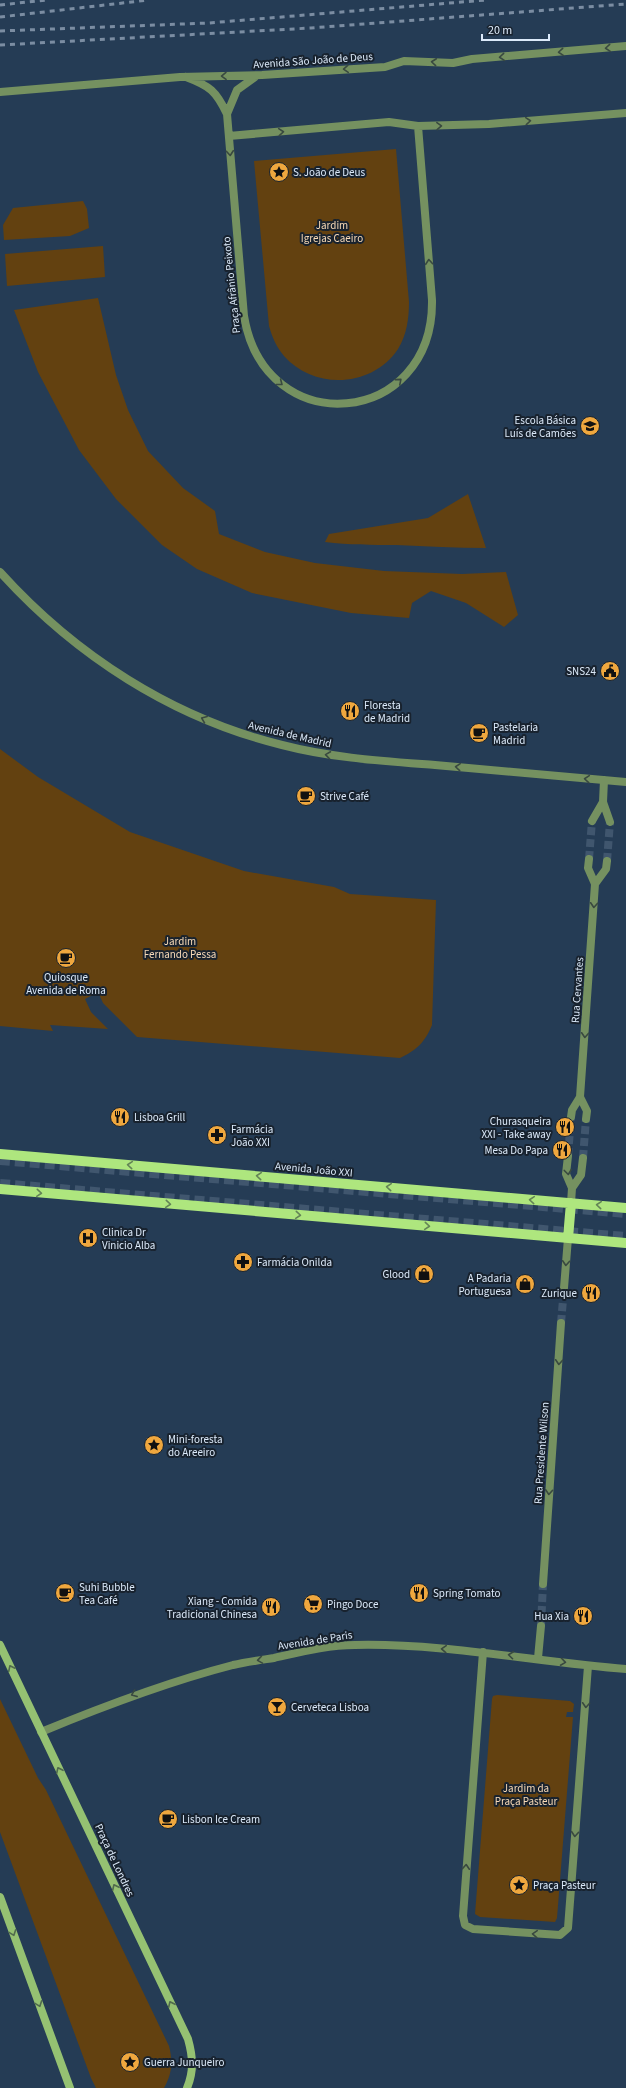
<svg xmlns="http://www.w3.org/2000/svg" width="626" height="2088" font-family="'Source Sans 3',sans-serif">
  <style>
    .green { fill: #634110 }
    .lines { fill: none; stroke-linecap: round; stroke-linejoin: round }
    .street-tunnel { stroke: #40566e; stroke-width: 8; stroke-dasharray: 8 4; stroke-linecap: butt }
    .primary-tunnel { stroke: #40566e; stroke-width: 10; stroke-dasharray: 10 5; stroke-linecap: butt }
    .street { stroke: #759160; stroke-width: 8 }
    .secondary { stroke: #95c172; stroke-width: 8 }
    .primary { stroke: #aee67e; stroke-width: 10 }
    .rail { stroke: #7b8da2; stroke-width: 3; stroke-dasharray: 5 5; stroke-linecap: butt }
    .oneway { stroke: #394940 }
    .oneway2 { stroke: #638456 }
    .oneway3 { stroke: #506a4d }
    .labels { text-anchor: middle; stroke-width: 4; stroke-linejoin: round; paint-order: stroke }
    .street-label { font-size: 11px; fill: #dceafa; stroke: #18222e }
    .poi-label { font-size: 11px; fill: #dceafa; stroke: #18222e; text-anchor: start }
    .park-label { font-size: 11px; fill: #f8dab7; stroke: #18222e }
  </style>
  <rect width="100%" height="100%" fill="#253c55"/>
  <path class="green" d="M396,149L409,302C409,317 407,335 398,349C373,387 315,391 284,356C277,348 272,337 269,326L254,161Z
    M83,201L87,209L89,228L70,236L4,240L3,225L13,208Z
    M103,246L105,277L7,286L5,254Z
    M98,298L116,375L128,410L148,451L183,488L215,511L219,534L265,552L315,563L384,571L462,574L506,572L518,615L504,627L466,603L431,591L412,603L409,618L351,613L252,593L197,569L162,545L116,499L79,450L38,372L14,310Z
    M468,494L486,548C456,548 426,546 396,545C372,545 349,545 325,542L329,534L428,518Z
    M0,749L38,777L130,832L244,871L334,887L350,894L436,900L432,1025C425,1042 417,1050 400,1058L137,1037L103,1003L98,992L85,999L91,1012L108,1029L50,1025L53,1031L0,1026Z
    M497,1695L570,1701L574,1704L573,1712H567L566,1717H573L557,1918L555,1922L480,1917L475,1914L492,1699L493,1696Z
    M0,1699L38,1778L46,1790L169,2046C173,2062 172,2074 164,2088H96L91,2078L0,1832Z"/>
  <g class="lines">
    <path class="street-tunnel" d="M589,859L592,821
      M607,861L610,822
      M568,1156L571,1117
      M583,1158L586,1119
      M561,1323L564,1288
      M541,1626L543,1584"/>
    <path class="primary-tunnel" d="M0,1160L626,1213
      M0,1184L626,1237"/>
    <path class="street" d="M186,77C210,86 216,91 227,114L244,316C265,443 434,427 432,300L418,126
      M0,92L180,77L262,75L385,67L404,61L453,63L472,59L626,46
      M227,114L237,90L255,77
      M229,136L389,122L418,126L489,124L626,113
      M0,572C75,655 172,718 282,745C332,758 383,761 435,765C498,771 562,776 626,782
      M604,780L603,802L610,822
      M592,821L603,802
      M595,884L606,869L607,861
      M571,1117L572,1110L580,1097
      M586,1119L587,1111L580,1097L595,884L588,868L589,859
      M568,1156L566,1174L572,1188L571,1203
      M572,1188L581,1175L583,1158
      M564,1288L568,1238
      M543,1584L561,1323
      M483,1652L463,1916L465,1925L473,1929L560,1935L568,1928L588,1666
      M538,1658L541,1626
      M41,1732C104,1706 167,1682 233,1665C246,1662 261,1660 274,1658C301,1652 328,1645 355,1645C446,1643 536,1662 626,1669"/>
    <path class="secondary" d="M0,1645L188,2039C193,2057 194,2071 187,2088
      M0,1897L70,2088"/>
    <path class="primary" d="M0,1154L626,1208
      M0,1189L626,1243
      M568,1238L571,1203"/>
    <path class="rail" d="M0,5L46,0
      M0,17L149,0
      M0,31L209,23L486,0
      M0,45L311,28L626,4"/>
  </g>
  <defs><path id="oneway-chevron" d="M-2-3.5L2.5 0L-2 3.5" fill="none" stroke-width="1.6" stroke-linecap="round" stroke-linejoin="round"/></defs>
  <g class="oneway">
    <use href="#oneway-chevron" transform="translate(608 48) rotate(175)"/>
    <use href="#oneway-chevron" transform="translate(561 52) rotate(175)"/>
    <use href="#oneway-chevron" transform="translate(502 57) rotate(175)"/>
    <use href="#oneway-chevron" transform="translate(434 62) rotate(-174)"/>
    <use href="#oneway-chevron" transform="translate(346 69) rotate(176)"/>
    <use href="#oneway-chevron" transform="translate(224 76) rotate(179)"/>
    <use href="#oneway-chevron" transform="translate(528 121) rotate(-5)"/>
    <use href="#oneway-chevron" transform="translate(439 126) rotate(-2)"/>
    <use href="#oneway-chevron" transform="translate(281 132) rotate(-5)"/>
    <use href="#oneway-chevron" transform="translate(230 153) rotate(85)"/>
    <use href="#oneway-chevron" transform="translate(429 262) rotate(-95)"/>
    <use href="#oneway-chevron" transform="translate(399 381) rotate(-41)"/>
    <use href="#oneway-chevron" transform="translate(280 383) rotate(38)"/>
    <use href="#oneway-chevron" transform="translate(204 719) rotate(-158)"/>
    <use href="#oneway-chevron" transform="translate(328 755) rotate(-172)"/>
    <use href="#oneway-chevron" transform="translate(458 767) rotate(-175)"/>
    <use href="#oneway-chevron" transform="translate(587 779) rotate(-175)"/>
    <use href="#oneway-chevron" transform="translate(594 905) rotate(94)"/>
    <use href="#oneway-chevron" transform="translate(585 1035) rotate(94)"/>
    <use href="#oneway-chevron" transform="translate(568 1172) rotate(83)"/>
    <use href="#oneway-chevron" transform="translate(566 1263) rotate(94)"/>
    <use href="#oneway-chevron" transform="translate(559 1362) rotate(94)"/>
    <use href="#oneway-chevron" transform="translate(549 1492) rotate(94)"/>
    <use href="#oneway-chevron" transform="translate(444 1649) rotate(-176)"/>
    <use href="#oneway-chevron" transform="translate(511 1655) rotate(-173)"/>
    <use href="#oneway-chevron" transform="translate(260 1660) rotate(171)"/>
    <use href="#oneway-chevron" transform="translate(563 1662) rotate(8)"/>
    <use href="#oneway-chevron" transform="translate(134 1694) rotate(159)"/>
    <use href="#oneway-chevron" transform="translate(586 1705) rotate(94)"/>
    <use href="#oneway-chevron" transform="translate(575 1834) rotate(95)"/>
    <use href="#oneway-chevron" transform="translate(466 1867) rotate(-86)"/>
    <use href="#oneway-chevron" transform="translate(535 1934) rotate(-176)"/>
  </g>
  <g class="oneway2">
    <use href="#oneway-chevron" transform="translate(130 1165) rotate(-175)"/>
    <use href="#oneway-chevron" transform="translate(259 1176) rotate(-175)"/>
    <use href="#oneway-chevron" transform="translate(389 1187) rotate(-175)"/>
    <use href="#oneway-chevron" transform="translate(39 1193) rotate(5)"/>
    <use href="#oneway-chevron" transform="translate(532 1200) rotate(-175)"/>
    <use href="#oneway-chevron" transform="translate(168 1204) rotate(5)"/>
    <use href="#oneway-chevron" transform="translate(599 1205) rotate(-175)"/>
    <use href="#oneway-chevron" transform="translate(298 1215) rotate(5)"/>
    <use href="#oneway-chevron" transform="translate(427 1226) rotate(5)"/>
  </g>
  <g class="oneway3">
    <use href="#oneway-chevron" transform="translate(11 1668) rotate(-116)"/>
    <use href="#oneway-chevron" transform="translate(59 1770) rotate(-115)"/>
    <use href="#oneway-chevron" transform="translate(115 1887) rotate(-115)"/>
    <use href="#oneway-chevron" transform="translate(13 1933) rotate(70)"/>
    <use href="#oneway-chevron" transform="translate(39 2004) rotate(70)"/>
    <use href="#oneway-chevron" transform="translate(171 2004) rotate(-115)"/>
  </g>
  <defs>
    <symbol id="sight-disc" viewBox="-11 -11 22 22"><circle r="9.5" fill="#efa73e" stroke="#18222e"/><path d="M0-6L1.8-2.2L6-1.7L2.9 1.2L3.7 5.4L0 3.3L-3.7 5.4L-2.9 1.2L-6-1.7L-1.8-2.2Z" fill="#111"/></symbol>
    <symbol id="school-disc" viewBox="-11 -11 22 22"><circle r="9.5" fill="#efa73e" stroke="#18222e"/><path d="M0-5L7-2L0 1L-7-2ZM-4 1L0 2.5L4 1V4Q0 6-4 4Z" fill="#111"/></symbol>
    <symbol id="civic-disc" viewBox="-11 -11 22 22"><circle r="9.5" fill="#efa73e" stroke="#18222e"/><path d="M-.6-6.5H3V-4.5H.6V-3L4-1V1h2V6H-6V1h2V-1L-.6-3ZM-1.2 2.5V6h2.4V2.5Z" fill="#111"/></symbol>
    <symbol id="restaurant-disc" viewBox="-11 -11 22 22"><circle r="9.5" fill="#efa73e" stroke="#18222e"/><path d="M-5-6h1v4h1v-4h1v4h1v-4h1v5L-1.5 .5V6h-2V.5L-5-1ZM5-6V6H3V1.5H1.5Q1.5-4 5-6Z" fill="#111"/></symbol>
    <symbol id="cafe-disc" viewBox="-11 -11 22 22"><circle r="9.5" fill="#efa73e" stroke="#18222e"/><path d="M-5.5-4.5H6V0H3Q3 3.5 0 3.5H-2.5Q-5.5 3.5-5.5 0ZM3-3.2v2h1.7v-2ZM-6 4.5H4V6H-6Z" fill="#111"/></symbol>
    <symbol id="pharmacy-disc" viewBox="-11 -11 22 22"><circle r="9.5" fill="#efa73e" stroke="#18222e"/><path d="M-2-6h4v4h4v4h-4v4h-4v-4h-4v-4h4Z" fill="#111"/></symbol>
    <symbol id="hospital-disc" viewBox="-11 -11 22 22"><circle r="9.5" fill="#efa73e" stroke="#18222e"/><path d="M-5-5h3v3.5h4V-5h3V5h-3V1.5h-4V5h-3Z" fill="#111"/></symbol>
    <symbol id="shop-disc" viewBox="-11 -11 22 22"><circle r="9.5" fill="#efa73e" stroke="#18222e"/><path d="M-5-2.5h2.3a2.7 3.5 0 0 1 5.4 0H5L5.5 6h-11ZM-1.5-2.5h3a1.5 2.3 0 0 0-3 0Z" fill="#111"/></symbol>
    <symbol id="supermarket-disc" viewBox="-11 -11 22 22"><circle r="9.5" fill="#efa73e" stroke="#18222e"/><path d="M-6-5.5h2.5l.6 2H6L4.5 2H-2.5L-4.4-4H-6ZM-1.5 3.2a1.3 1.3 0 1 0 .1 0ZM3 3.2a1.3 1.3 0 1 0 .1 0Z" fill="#111"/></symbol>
    <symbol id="bar-disc" viewBox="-11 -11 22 22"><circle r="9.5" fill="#efa73e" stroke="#18222e"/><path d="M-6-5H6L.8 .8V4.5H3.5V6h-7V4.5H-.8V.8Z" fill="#111"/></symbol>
  </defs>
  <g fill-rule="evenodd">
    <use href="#sight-disc" x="268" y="161" width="22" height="22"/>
    <use href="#school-disc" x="579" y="415" width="22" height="22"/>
    <use href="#civic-disc" x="599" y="660" width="22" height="22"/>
    <use href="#restaurant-disc" x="339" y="700" width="22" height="22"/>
    <use href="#cafe-disc" x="468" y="722" width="22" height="22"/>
    <use href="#cafe-disc" x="295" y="785" width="22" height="22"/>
    <use href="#cafe-disc" x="55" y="947" width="22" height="22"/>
    <use href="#restaurant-disc" x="109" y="1106" width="22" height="22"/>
    <use href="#restaurant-disc" x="554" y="1116" width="22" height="22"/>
    <use href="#pharmacy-disc" x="206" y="1124" width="22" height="22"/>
    <use href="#restaurant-disc" x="551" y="1139" width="22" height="22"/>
    <use href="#hospital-disc" x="77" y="1227" width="22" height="22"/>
    <use href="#pharmacy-disc" x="232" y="1251" width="22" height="22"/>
    <use href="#shop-disc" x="413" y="1263" width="22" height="22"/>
    <use href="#shop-disc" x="514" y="1273" width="22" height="22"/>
    <use href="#restaurant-disc" x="580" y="1282" width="22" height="22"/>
    <use href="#sight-disc" x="143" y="1434" width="22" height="22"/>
    <use href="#cafe-disc" x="54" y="1582" width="22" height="22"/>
    <use href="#restaurant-disc" x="408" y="1582" width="22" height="22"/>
    <use href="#supermarket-disc" x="302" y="1593" width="22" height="22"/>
    <use href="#restaurant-disc" x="260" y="1596" width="22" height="22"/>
    <use href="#restaurant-disc" x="572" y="1605" width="22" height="22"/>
    <use href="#bar-disc" x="266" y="1696" width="22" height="22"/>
    <use href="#cafe-disc" x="157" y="1808" width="22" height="22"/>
    <use href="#sight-disc" x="508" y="1874" width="22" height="22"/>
    <use href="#sight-disc" x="119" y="2051" width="22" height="22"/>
  </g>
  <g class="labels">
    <g class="street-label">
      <text transform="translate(313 60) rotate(-4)" y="4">Avenida São João de Deus</text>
      <text transform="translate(231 285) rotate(-96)" y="4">Praça Afrânio Peixoto</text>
      <text transform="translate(290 734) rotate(13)" y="4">Avenida de Madrid</text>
      <text transform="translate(577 990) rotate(-86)" y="4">Rua Cervantes</text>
      <text transform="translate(314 1169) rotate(5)" y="4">Avenida João XXI</text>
      <text transform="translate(541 1453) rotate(-86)" y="4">Rua Presidente Wilson</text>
      <text transform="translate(315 1640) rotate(-9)" y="4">Avenida de Paris</text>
      <text transform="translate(115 1860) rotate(65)" y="4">Praça de Londres</text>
    </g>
    <g class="poi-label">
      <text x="293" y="176">S. João de Deus</text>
      <text x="576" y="424" text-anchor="end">Escola Básica<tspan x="576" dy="13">Luís de Camões</tspan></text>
      <text x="596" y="675" text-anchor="end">SNS24</text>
      <text x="364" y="709">Floresta<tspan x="364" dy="13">de Madrid</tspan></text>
      <text x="493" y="731">Pastelaria<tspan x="493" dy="13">Madrid</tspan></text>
      <text x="320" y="800">Strive Café</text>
      <text x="66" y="981" text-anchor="middle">Quiosque<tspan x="66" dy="13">Avenida de Roma</tspan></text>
      <text x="134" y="1121">Lisboa Grill</text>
      <text x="551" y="1125" text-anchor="end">Churasqueira<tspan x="551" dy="13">XXI - Take away</tspan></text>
      <text x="231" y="1133">Farmácia<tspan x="231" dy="13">João XXI</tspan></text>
      <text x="548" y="1154" text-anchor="end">Mesa Do Papa</text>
      <text x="102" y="1236">Clinica Dr<tspan x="102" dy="13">Vinicio Alba</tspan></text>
      <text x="257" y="1266">Farmácia Onilda</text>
      <text x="410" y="1278" text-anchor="end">Glood</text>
      <text x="511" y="1282" text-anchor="end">A Padaria<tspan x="511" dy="13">Portuguesa</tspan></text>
      <text x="577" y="1297" text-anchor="end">Zurique</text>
      <text x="168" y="1443">Mini-foresta<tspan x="168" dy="13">do Areeiro</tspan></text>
      <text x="79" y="1591">Suhi Bubble<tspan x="79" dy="13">Tea Café</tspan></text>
      <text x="433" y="1597">Spring Tomato</text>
      <text x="257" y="1605" text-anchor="end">Xiang - Comida<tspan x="257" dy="13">Tradicional Chinesa</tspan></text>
      <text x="327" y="1608">Pingo Doce</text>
      <text x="569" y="1620" text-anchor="end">Hua Xia</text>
      <text x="291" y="1711">Cerveteca Lisboa</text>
      <text x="182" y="1823">Lisbon Ice Cream</text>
      <text x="533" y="1889">Praça Pasteur</text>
      <text x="144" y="2066">Guerra Junqueiro</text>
    </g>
    <g class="park-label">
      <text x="332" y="229">Jardim<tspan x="332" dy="13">Igrejas Caeiro</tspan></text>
      <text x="180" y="945">Jardim<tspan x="180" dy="13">Fernando Pessa</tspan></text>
      <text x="526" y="1792">Jardim da<tspan x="526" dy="13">Praça Pasteur</tspan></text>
    </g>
  </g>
  <path d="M482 34v6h67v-6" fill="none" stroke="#dceafa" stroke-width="2"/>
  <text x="488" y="34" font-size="12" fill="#dceafa" stroke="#18222e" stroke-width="3" paint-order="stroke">20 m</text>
</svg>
